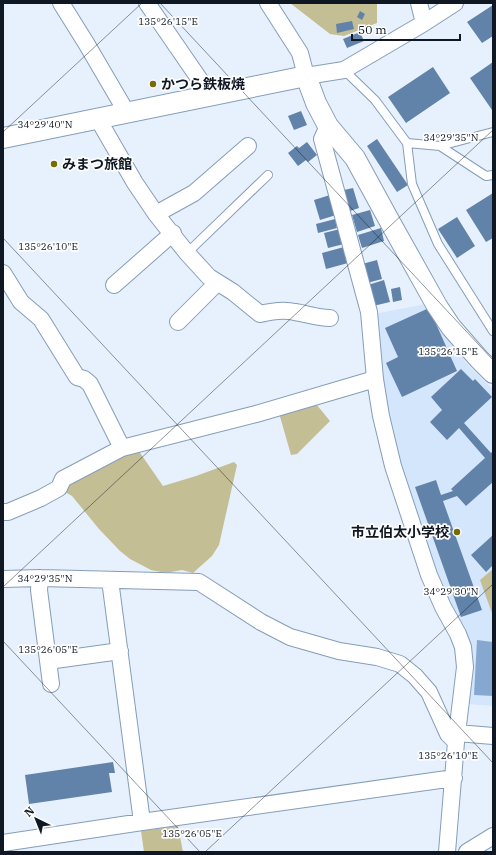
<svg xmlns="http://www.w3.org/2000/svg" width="496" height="855" font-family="'IBM Plex Serif','Noto Sans JP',serif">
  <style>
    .built { fill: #d4e6fc }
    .green { fill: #c4be95 }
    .water { fill: #86a8d0 }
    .building { fill: #6182a9 }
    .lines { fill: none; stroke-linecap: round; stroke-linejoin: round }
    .service-casing { stroke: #859db9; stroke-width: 10 }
    .minor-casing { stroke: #859db9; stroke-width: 18 }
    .tertiary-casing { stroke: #859db9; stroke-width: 22 }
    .service { stroke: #fff; stroke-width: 8 }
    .minor { stroke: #fff; stroke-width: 16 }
    .tertiary { stroke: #fff; stroke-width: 20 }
    .ticks { fill: none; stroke: #0e1722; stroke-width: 1; stroke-opacity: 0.45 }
    .poi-dot { fill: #776b04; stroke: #fdfdfd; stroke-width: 1.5 }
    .labels { text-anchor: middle; stroke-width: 3.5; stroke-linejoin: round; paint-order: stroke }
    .poi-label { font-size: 14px; font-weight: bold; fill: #0e1722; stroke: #fdfdfd; text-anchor: start }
    .ticks-label { font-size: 10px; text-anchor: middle; fill: #0e1722; stroke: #fdfdfd; stroke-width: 3.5; stroke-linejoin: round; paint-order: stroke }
  </style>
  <rect width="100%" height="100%" fill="#e7f1fd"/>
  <path class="built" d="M426,304L451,344L469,366L493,389V706L468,704L447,606L403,479L380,384L374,314Z"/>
  <path class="green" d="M290,3H377V23L344,36L330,34Z
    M312,399L330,421L297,454L291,455L279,413Z
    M136,447L163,486L196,476L234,462L237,465L219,545L212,556L193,573L182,570L171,572H161L151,570L130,559L120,551L99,529L72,496L65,492V484Z
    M493,569V616L480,580Z
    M178,826L183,852H144L141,831Z"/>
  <path class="water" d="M477,640L493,642V696L474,695Z"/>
  <path class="building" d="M493,5V36L482,43L467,22Z
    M360,11L365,14L362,20L357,17Z
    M352,21L354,29L337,33L336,24Z
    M360,32L364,41L347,48L343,39Z
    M493,62V110H492L470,78Z
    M433,67L450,93L406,123L388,97Z
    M301,111L307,125L294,130L288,116Z
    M377,139L408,185L397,192L367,146Z
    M307,142L317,155L308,162L306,160L298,166L288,153L297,146L299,148Z
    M353,188L359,208L350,211L344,190Z
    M493,193V238L486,242L466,210Z
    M330,195L336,215L320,220L314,200Z
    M370,210L375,226L357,232L352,215Z
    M457,217L475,246L457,258L438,229Z
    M335,219L337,228L318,233L316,224Z
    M381,228L384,241L362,248L358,235Z
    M340,229L344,244L328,248L324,233Z
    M344,247L348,263L326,269L322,253Z
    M377,260L382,279L367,283L362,264Z
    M384,280L390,302L373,306L368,285Z
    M400,287L402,300L393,302L391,289Z
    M429,308L457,371L402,397L386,363L398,357L385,328Z
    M461,369L473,381L475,379L492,397L464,423L491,453L493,451V482L466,506L457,496L443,501L482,610L461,617L415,487L436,480L441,495L453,491L451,489L485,458L459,428L447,440L430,422L442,410L431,397Z
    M493,535V565L486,572L471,555Z
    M113,762L115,773H109L112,792L29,804L25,775Z"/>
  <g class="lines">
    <defs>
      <path id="service" d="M344,70L375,100L407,143L440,146L493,132
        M407,143L412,184L438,244L493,331
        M440,146L486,176L493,175
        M187,253L268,175"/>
      <path id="minor" d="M61,3L86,43L127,113
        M147,3L211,96
        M268,3L300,53L306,76L344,70L424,23L455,3
        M419,3L424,23
        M98,119L135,183L156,214L187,253L209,277L233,292L260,314C272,311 283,309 295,312C308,314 317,318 330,318
        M328,126L322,139L369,312L375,379L381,416L393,466L429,575L443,607L458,634L463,647L465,667L456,742L447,852
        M156,214L194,193L248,146
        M3,273L21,302L41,319L77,377L84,379L90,384L122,448
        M114,285L173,233
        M178,322L217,283
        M3,512H8L41,498L59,488L63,479L122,448L256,414L375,379
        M40,578L39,590L51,684
        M3,579L40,578L199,582L261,622L290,637L339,651L377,657L400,664L415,676L429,692L448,734L456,742
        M110,580L142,822
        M48,661L120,651
        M457,733L493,736
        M3,843L142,822L454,778
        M467,852L493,836"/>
      <path id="tertiary" d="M3,138L306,76L316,103L328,126L355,158L390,222L437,306L451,327L479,359L493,373"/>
    </defs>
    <use href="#service" class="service-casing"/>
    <use href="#minor" class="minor-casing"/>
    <use href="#tertiary" class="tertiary-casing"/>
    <use href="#service" class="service"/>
    <use href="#minor" class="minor"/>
    <use href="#tertiary" class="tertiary"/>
  </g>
  <path class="ticks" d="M160,3L493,360M3,132L142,3M3,238L493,763M3,587L493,130M3,641L200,852M205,852L493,584"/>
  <g class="poi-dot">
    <circle cx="153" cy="84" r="4"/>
    <circle cx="54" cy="164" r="4"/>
    <circle cx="457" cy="532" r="4"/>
  </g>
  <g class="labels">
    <g class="poi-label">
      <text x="161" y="89">かつら鉄板焼</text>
      <text x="62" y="169">みまつ旅館</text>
      <text x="449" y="537" text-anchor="end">市立伯太小学校</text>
    </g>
  </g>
  <g class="ticks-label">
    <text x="168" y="25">135°26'15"E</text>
    <text x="45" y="128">34°29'40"N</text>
    <text x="451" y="141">34°29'35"N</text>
    <text x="48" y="250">135°26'10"E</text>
    <text x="448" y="355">135°26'15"E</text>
    <text x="45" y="582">34°29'35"N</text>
    <text x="451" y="595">34°29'30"N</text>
    <text x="48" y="653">135°26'05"E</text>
    <text x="448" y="759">135°26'10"E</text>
    <text x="192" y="837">135°26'05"E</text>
  </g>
  <rect width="496" height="855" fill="none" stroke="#0e1722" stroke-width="8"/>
  <g transform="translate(36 819) rotate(317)" stroke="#fdfdfd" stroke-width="3" paint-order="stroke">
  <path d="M0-3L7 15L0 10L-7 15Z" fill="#0e1722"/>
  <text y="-6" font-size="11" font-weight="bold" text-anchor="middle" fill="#0e1722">N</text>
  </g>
  <path d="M352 34v6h108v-6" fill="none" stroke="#0e1722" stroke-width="2"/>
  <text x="358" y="34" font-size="12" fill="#0e1722" stroke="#fdfdfd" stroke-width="3" paint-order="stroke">50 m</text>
</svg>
